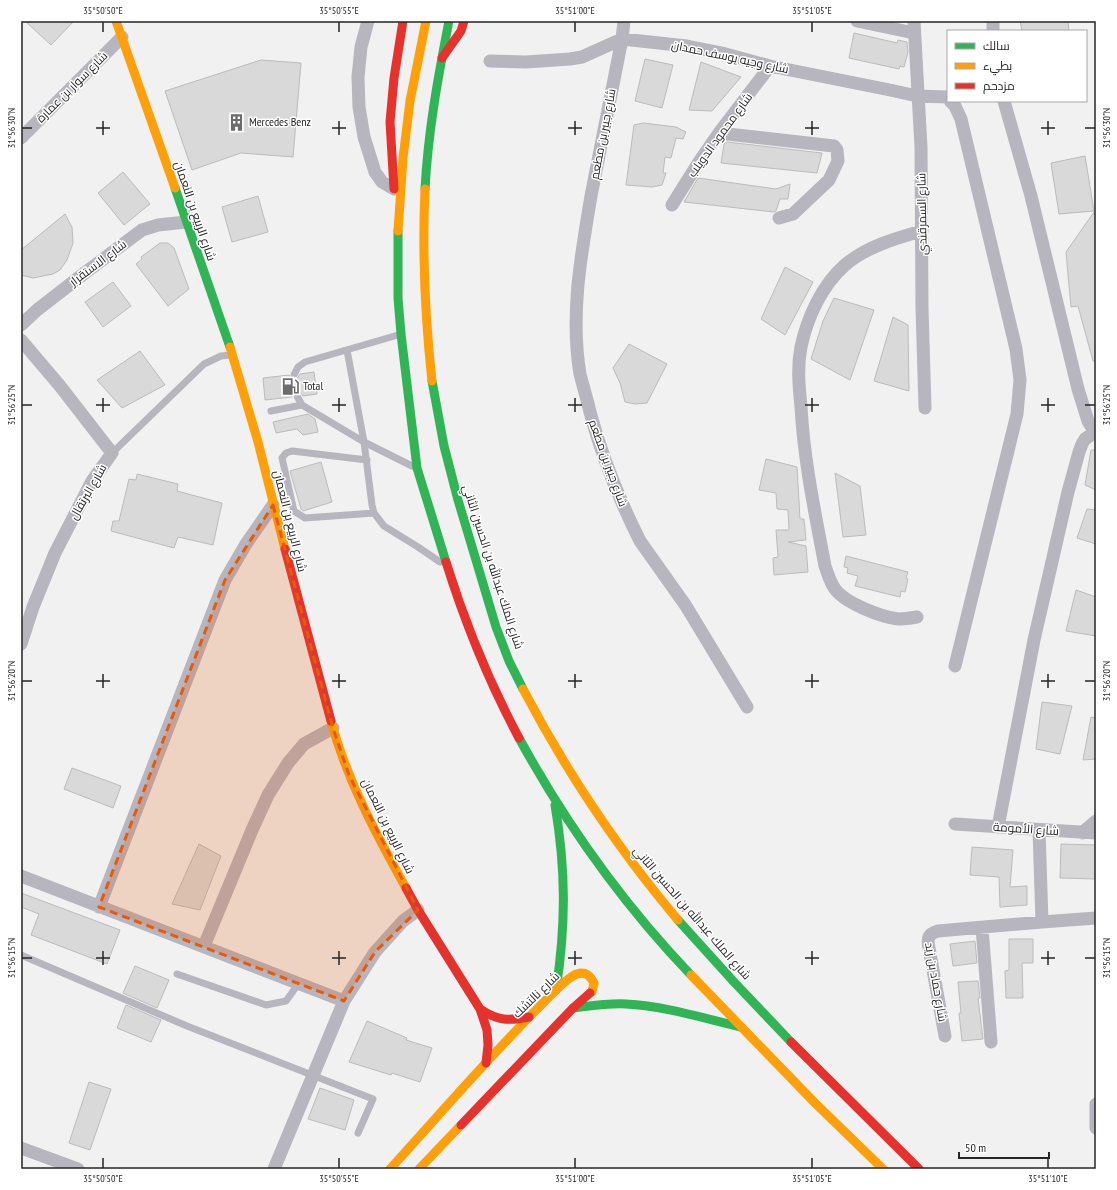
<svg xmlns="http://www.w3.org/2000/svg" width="1117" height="1190" font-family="'PT Sans Narrow',Cairo,sans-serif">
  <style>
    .building { fill: #d9d9d9; stroke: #bbb }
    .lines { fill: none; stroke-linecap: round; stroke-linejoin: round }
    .lane { stroke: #b7b5be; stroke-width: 7 }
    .street { stroke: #b7b5be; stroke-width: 13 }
    .fast { stroke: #30b455; stroke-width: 9 }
    .slow { stroke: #ff9f0a; stroke-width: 9 }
    .jam { stroke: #e5322d; stroke-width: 9 }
    .marked { fill: #e8590c; fill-opacity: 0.2; stroke: #e8590c; stroke-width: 3; stroke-dasharray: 8 5; stroke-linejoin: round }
    .ticks { fill: none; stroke: #252526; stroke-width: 1.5 }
    .labels { text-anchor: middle; stroke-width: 3; stroke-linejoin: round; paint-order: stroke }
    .street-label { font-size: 12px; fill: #252526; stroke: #fff }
    .poi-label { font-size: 12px; fill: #252526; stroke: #fff; text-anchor: start }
    .neatline { fill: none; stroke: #252526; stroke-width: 1.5 }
    .ticks-label { font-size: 10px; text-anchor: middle; fill: #252526 }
  </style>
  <rect width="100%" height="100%" fill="#f1f1f1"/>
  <path class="building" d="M25,21H74L51,45Z
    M1020,21H1068L1069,31H1022Z
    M854,33L897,43L898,40L907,42L908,52L904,67L900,66L899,69L849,58Z
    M645,59L673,65L662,108L635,101Z
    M261,60L301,63L293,157L241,153L192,170L165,91Z
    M701,62L741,77L712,111L689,110Z
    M643,123L676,127L686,132L683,139L676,138L671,158L665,157L663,173H666L662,185L652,187L626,185L634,125Z
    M727,142L822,153L817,173L721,163L724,144Z
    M1085,156L1094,211L1059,214L1051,163Z
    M123,172L150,204L124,225L98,193Z
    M698,178L776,189L790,184L788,199H780L776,211L774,212L684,202Z
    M258,196L268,232L232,242L222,207Z
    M1094,212L1096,224V361H1093L1078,306L1071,307L1066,252Z
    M65,214L72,227L73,243L67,260L60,270L53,274L33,278L21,275V250Z
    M160,243H168L174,248L189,289L168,306L136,264L142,259L141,257Z
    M785,267L813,282L785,335L761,319Z
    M113,282L131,306L103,327L85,302Z
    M834,298L874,310L850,380L811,359L823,321Z
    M893,317L908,325L909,391L874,381Z
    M629,344L667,364L647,403L635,404L625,402L620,383L613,368Z
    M140,351L165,385L122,408L97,380Z
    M314,372L317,394L303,396L300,392L297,391L293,393L292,397L265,400L263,378L289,375L291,379L295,380L297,379L300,374Z
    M308,414L315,419L318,432L303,435L297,429L276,433L273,422Z
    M1091,450H1096V490L1085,485Z
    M766,459L797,467L800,519H804L806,540L788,542L806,546L808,572L774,575L773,558L778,557L776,530H789L788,510L777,509L776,493L759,490Z
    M321,462L332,502L303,511L301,509L290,471Z
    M835,473L860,486L866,535L843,537Z
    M137,474L178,484L177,491L222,503L213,545L178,537L174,548L111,531L113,521H119L129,479L136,480Z
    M1087,509L1096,510V544L1077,538Z
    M846,556L908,572L906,578L908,579L905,592L901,591L900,597L855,586L858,576L847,573L848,568L844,567Z
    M1076,590L1096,597V636L1066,631Z
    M1042,702L1072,706L1060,754L1036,749Z
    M1091,717L1096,718V759L1083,760Z
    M72,768L121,786L113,808L64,789Z
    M199,844L221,856L200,910L172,904Z
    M1061,844L1096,845V879L1060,878Z
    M972,847L1013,850L1010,887L1027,886V905L1000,907L999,877L970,875Z
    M21,893L120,930L107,964L31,935L39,914L21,907Z
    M1009,939H1033V963H1022L1023,998H1006L1005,971L1009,970Z
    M975,941L977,963L953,966L950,944Z
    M135,966L169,980L157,1008L123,993Z
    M978,981L980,998H978L983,1039L962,1041L959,1013H961L958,982Z
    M126,1005L161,1020L151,1042L117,1028Z
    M367,1021L407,1038L406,1040L432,1048L420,1082L392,1073L391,1075L349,1062Z
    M89,1082L111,1089L90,1150L69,1143Z
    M320,1088L354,1100L345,1130L308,1119Z"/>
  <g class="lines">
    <path class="lane" d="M347,350L364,442L372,505L374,513L384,526L418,547L440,562
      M294,375L298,367L305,362L398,335
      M297,396L302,405L364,442L412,466
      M271,411L302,405
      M112,453L204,364L221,356L231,355
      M367,460L292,451L286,453L282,458L294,511L305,518L374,513
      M21,955L187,1026L373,1099L358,1133
      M177,974L266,1005L286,1001L299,983"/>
    <path class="street" d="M368,21L361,47L358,77L359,107L364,137L375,172L382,182L394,189
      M624,21L622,39C612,92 601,144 591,196C581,255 570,315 580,374C583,386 587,399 590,412C602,457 619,499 640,541L686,606L747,707
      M857,21L914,33
      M914,21L921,147L922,308L925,408
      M993,21V31
      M490,61L526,62L570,59L582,57L622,39L687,46L722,53L770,66L890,90L917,96L948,97
      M950,101L955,106L961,119L1016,349L1020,380L1017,414L955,666
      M1004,101L1031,196L1078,389L1088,421L1096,434
      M719,133L834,146L837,150L838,161L829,180L793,214L779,218
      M21,138L122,37
      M672,205L699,162L719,133L770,66
      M21,325L37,310L86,272L142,230L158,225L186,222
      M21,340L60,386L112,453L92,481L55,553L33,607L21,644
      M917,617C911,618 904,619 898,619C881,617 845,603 835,589C830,582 828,574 825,566C815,513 804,461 801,407C799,387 797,367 801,347C807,318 822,285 845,265C866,247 896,238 922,231
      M955,824L1096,833
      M998,827L1034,640L1068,492L1079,452L1082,444L1085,439L1094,433
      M1039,830L1042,922
      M1082,833L1096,821
      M21,876L344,1001
      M99,907L225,580L246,544L273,505
      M982,928L991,1042
      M204,946L252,830L268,795L288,763L304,744L333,728
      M945,1036L929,948C927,938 928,934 938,931L1042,922L1096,918
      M1096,1104V1128
      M21,1148L78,1169
      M274,1169L344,1001L375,952L403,921L418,910"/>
    <path class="fast" d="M175,188L230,347
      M425,189C428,132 438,77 449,21
      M398,231V298L401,334L417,468L446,562
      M432,381L444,446L458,500L496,627L509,661L523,689
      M519,738C566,824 623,904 691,975
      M555,805C566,870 566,925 556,990
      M678,920L734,982L791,1042
      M573,1008C590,1006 608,1003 626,1004C665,1006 703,1018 741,1027"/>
    <path class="slow" d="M116,21L175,188
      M425,189C422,254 425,317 432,381
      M398,231L403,158L410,101L426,21
      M230,347L258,442L285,549
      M523,689C566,771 618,849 678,920
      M331,721C347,780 376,834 406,888
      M691,975L815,1103L883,1169
      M390,1169C440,1114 488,1058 541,1005C548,998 568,976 577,974C586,971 590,976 594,983L592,992L590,993
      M419,1169L461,1125"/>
    <path class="jam" d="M442,58L461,31L464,21
      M394,189L390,122L394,78L403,21
      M285,549L331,721
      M446,562C465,623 489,682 519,738
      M406,888L418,910L480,1009L487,1030L488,1045L486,1063
      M480,1009C498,1021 509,1021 529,1017
      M791,1042L919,1169
      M461,1125L573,1008L590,993"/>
  </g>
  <path class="marked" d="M273,505L333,728L349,775L418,910L375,952L344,1001L99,907L225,580Z"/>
  <path class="ticks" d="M103,22V32M339,22V32M575,22V32M812,22V32M103,121V135M339,121V135M575,121V135M812,121V135M1048,121V135M22,128H32M96,128H110M332,128H346M568,128H582M805,128H819M1041,128H1055M1085,128H1095M103,398V412M339,398V412M575,398V412M812,398V412M1048,398V412M22,405H32M96,405H110M332,405H346M568,405H582M805,405H819M1041,405H1055M1085,405H1095M103,674V688M339,674V688M575,674V688M812,674V688M1048,674V688M22,681H32M96,681H110M332,681H346M568,681H582M805,681H819M1041,681H1055M1085,681H1095M103,951V965M339,951V965M575,951V965M812,951V965M1048,951V965M22,958H32M96,958H110M332,958H346M568,958H582M805,958H819M1041,958H1055M1085,958H1095M103,1158V1168M339,1158V1168M575,1158V1168M812,1158V1168M1048,1158V1168"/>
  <defs>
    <symbol id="building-bare" viewBox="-9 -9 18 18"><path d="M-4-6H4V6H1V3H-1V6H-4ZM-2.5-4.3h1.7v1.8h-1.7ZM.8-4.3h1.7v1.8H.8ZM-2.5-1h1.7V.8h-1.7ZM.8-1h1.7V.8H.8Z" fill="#6c6c6d" stroke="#fff" stroke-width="2.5" paint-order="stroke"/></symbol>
    <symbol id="fuel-bare" viewBox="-9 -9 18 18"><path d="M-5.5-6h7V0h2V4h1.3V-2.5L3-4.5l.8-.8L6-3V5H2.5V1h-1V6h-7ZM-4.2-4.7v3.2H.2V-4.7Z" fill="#6c6c6d" stroke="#fff" stroke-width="2.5" paint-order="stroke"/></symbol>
  </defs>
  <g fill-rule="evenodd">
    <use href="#building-bare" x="224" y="110" width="25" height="25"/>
    <use href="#fuel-bare" x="278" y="374" width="25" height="25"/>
  </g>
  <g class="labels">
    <g class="street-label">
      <text transform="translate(730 57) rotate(12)" y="4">شارع وجيه يوسف حمدان</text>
      <text transform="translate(72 87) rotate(-45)" y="4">شارع سوار بن عمارة</text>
      <text transform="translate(603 134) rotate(-79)" y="4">شارع جبير بن مطعم</text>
      <text transform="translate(720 135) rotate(-54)" y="4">شارع محمود الدويلب</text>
      <text transform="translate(195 211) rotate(71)" y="4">شارع الربيع بن النعمان</text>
      <text transform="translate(922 214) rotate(-91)" y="4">شارع السمرقندي</text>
      <text transform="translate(98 263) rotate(-37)" y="4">شارع الاستقرار</text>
      <text transform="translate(608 463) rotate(70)" y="4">شارع جبير بن مطعم</text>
      <text transform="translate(88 492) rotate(-60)" y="4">شارع البرتقال</text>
      <text transform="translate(290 521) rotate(76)" y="4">شارع الربيع بن النعمان</text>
      <text transform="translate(493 567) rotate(72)" y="4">شارع الملك عبدالله بن الحسين الثاني</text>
      <text transform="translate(388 826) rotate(64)" y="4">شارع الربيع بن النعمان</text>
      <text transform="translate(1026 829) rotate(4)" y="4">شارع الأمومة</text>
      <text transform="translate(692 913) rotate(49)" y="4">شارع الملك عبدالله بن الحسين الثاني</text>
      <text transform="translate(936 982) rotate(80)" y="4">شارع حماد بن زيد</text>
      <text transform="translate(536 995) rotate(-44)" y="4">شارع نالتشك</text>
    </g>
    <g class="poi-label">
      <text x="249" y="126">Mercedes Benz</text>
      <text x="303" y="390">Total</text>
    </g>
  </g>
  <rect width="1117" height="1190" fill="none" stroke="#ffffff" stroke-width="44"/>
  <rect x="947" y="30" width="140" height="72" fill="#ffffff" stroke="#a8a8a8"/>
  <rect x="955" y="43" width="20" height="6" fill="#30b455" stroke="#a8a8a8"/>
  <text x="983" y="50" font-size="12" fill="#252526">سالك</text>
  <rect x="955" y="63" width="20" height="6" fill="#ff9f0a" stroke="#a8a8a8"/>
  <text x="983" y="70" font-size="12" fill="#252526">بطيء</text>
  <rect x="955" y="83" width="20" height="6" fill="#e5322d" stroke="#a8a8a8"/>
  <text x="983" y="90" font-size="12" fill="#252526">مزدحم</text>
  <path d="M959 1152v6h90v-6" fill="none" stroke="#252526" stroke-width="2"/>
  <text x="965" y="1152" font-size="12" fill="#252526" stroke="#ffffff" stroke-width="3" paint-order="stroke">50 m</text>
  <rect x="22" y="22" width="1073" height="1146" class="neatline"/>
  <g class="ticks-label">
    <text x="103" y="14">35°50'50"E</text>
    <text x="339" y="14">35°50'55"E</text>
    <text x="575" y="14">35°51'00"E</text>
    <text x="812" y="14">35°51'05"E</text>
    <text transform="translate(11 128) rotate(-90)" y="4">31°56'30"N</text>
    <text transform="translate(1106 128) rotate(-90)" y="4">31°56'30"N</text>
    <text transform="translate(11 405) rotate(-90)" y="4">31°56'25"N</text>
    <text transform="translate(1106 405) rotate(-90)" y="4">31°56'25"N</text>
    <text transform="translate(11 681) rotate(-90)" y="4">31°56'20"N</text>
    <text transform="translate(1106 681) rotate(-90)" y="4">31°56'20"N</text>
    <text transform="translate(11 958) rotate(-90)" y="4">31°56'15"N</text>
    <text transform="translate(1106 958) rotate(-90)" y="4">31°56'15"N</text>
    <text x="103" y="1182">35°50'50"E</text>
    <text x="339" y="1182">35°50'55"E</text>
    <text x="575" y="1182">35°51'00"E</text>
    <text x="812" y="1182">35°51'05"E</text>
    <text x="1048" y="1182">35°51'10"E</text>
  </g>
</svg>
